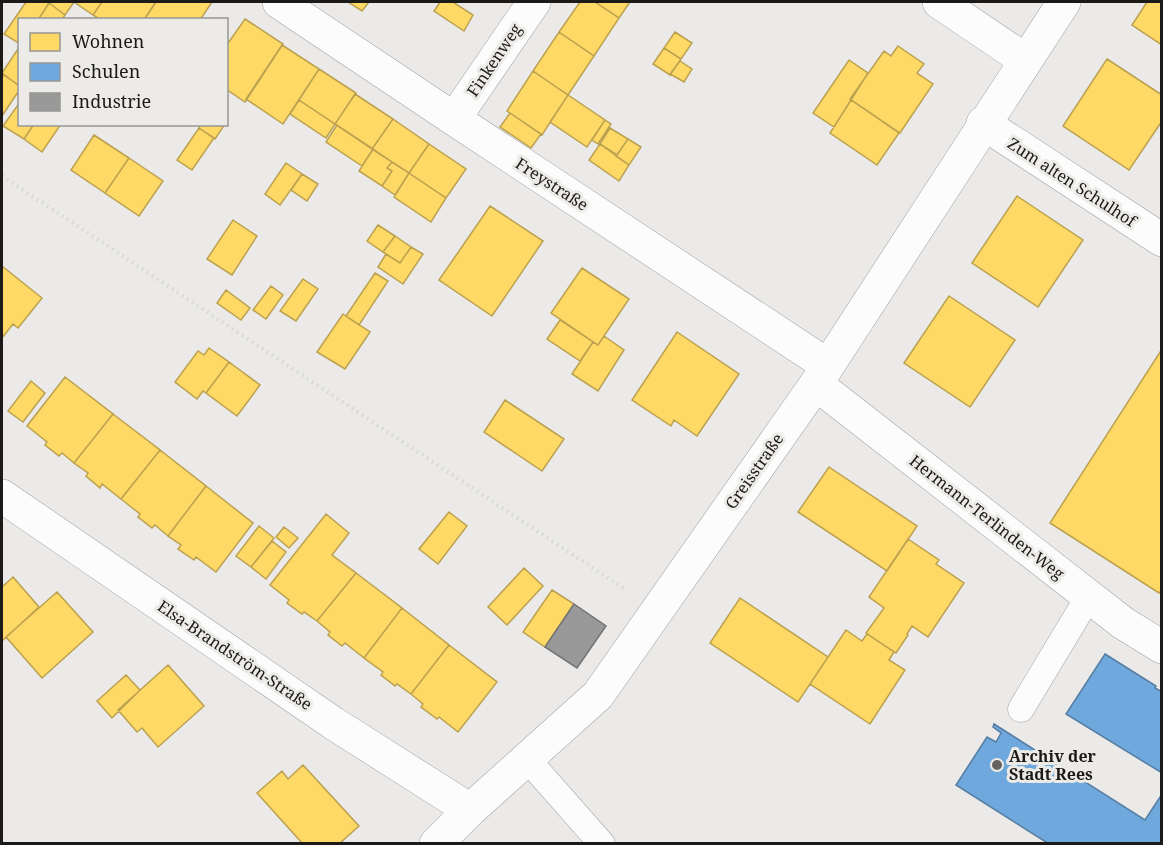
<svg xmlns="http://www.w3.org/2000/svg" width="1163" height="845" font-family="'Noto Serif',serif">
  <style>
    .homes { fill: #ffd966; stroke: #bba04f; stroke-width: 1.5 }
    .schools { fill: #6fa8dc; stroke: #567da2; stroke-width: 1.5 }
    .industry { fill: #999; stroke: #737373; stroke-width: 1.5 }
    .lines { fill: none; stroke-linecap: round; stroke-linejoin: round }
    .service-casing { stroke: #a2a1a0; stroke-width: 27 }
    .minor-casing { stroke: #a2a1a0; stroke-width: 34 }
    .path { stroke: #d6d6d5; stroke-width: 4; stroke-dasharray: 1.5 4.5; stroke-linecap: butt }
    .service { stroke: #fcfcfc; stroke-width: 26 }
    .minor { stroke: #fcfcfc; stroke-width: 33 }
    .poi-dot { fill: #646361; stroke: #ecebe7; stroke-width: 2 }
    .labels { text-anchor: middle; stroke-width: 6; stroke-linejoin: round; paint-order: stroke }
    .street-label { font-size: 16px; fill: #1b1a19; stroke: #ecebe7 }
    .poi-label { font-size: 16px; font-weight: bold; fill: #1b1a19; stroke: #ecebe7; text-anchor: start }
  </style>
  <rect width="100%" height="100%" fill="#ebeae8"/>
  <path class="homes" d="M26,2H46L49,3L38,20H20V44L4,34Z
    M50,2H74L65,15L49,3Z
    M74,2H102L93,15Z
    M102,2H153L155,3L144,20H101L93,15Z
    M156,2H212L200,20H144Z
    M348,2H369L362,11Z
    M440,2H453L473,15L464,31L434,11Z
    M580,2H595L619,18L594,56L559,32Z
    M595,2H630L619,18Z
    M1147,2H1162V45L1132,25Z
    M49,3L65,15L62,20H38Z
    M245,19L283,44L245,102L226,89V46Z
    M559,32L594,56L568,95L533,71Z
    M675,32L692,43L681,59L664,48Z
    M282,45L319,69L283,124L246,99Z
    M20,46V83L18,85L2,73Z
    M898,46L924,64L917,73L933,84L900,133L850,99L884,51L891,56Z
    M664,48L681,59L670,75L653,64Z
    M1107,59L1162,95V121L1129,170L1063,126Z
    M849,60L868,73L834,127L813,113Z
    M680,61L692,69L684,82L670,74Z
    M319,69L356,93L335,124L299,100Z
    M533,71L568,95L542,135L507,111Z
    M2,74L20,86V89L2,116Z
    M355,94L393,119L372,149L335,124Z
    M568,95L605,120L587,147L550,122Z
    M299,100L335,124L326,138L290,114Z
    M851,100L899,133L877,165L830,133Z
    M20,102V124H34L24,139L3,126Z
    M510,113L541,134L531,148L500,127Z
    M393,119L429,144L409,173L372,149Z
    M605,120L611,124L598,144L592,140Z
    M34,124H61L42,152L24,139Z
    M201,124H225L215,139L199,128Z
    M337,125L373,149L362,166L326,142Z
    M199,128L214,138L192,170L177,160Z
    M610,128L628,139L617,155L600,144Z
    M94,135L129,158L105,193L71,170Z
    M628,139L641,147L629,165L616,156Z
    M429,144L466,169L446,198L409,173Z
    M600,144L629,165L619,181L589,160Z
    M373,149L392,162L387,168L392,171L382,186L359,171Z
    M129,158L163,181L139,216L105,193Z
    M392,162L409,173L395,195L382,186L392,171L387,168Z
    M286,163L302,174L280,205L265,194Z
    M409,173L446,198L431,222L394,197Z
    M302,174L318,184L307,201L291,190Z
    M1017,196L1083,240L1038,307L972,263Z
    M490,206L543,241L492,316L439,280Z
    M233,220L257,236L232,275L207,259Z
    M378,225L395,236L383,252L367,241Z
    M395,236L411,247L400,263L383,252Z
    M411,247L423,254L403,284L378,267L386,254L400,263Z
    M2,266L42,298L18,328L13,324L2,338Z
    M582,268L629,299L598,345L551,313Z
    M375,273L388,281L359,325L346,316Z
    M303,279L318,289L296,321L280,311Z
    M271,286L283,295L266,319L253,310Z
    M226,290L250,308L241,320L217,303Z
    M949,296L1015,340L970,407L904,363Z
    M343,314L370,332L345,369L317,352Z
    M560,320L593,342L580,361L547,339Z
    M677,332L739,374L697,436L674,420L671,426L632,400Z
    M604,336L624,350L598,391L572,374L593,342L598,345Z
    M209,348L229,362L206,393L203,391L197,399L175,382L198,351L204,355Z
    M1162,349V590L1159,593L1050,523Z
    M229,362L260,385L237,416L206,393Z
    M65,377L113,414L74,463L62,453L59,456L45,445L47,442L27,426Z
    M31,381L45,393L23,422L8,411Z
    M505,400L564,439L542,471L484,432Z
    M113,414L160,450L121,499L102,484L100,488L86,476L88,473L74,463Z
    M160,450L206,486L168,536L155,525L152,528L138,517L140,514L121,499Z
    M829,467L917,526L887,571L798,512Z
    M206,486L253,523L216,572L196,557L194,560L178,549L181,545L168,536Z
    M449,512L467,526L438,564L419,549Z
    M326,514L349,533L332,555L356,573L317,621L304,612L302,614L287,603L289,600L270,585Z
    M259,526L274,538L251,567L236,556Z
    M284,527L298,538L289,548L276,537Z
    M908,539L939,560L936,564L964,583L928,637L912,626L907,634L908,635L896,653L866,633L884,608L869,597Z
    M272,541L286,552L266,579L251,567Z
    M524,568L543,586L507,625L488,607Z
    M356,573L402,608L364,658L345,643L342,646L328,635L330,632L317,621Z
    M13,577L39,607L2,641V587Z
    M552,590L574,604L545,647L523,632Z
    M57,592L93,632L42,678L6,637Z
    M740,598L828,657L798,702L710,643Z
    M402,608L449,645L411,694L397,684L395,686L381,675L383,672L364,658Z
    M846,630L862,641L867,634L894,652L889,660L905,670L870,724L810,684Z
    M449,645L497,682L458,732L439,717L437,719L421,707L423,704L411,694Z
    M168,665L204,706L158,747L142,728L137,732L118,710Z
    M126,675L140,690L112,718L97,701Z
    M303,765L359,826L339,844H303L257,793L282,771L288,779Z"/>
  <path class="schools" d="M1105,654L1156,686L1155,688L1162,692V773L1066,714Z
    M994,724L1145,820L1162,794V844H1049L956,785L987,737L996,742L1001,733L993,727Z"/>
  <path class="industry" d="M574,604L606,626L577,668L545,647Z"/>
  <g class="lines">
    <defs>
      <path id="service" d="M1021,709L1089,596
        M527,759L602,844"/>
      <path id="minor" d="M279,2L454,119L827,365
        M939,2L1025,60
        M454,119L534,2
        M983,123L1162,240
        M816,384L1123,623L1162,647
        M2,496L333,723L470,810
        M436,844L470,810L598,695L816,384L1064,2"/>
    </defs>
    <use href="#service" class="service-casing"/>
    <use href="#minor" class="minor-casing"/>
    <path class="path" d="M2,176L626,590"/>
    <use href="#service" class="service"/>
    <use href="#minor" class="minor"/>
  </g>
  <circle class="poi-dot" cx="997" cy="765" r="6"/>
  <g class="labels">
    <g class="street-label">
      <text transform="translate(494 60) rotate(-56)" y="6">Finkenweg</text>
      <text transform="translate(1072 182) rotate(33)" y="6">Zum alten Schulhof</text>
      <text transform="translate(552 184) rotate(33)" y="6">Freystraße</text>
      <text transform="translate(754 471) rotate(-55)" y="6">Greisstraße</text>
      <text transform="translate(987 517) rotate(38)" y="6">Hermann-Terlinden-Weg</text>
      <text transform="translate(235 655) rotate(34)" y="6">Elsa-Brandström-Straße</text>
    </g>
    <g class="poi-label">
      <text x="1009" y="762">Archiv der<tspan x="1009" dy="18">Stadt Rees</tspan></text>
    </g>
  </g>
  <rect width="1163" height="845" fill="none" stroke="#1b1a19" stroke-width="6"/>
  <rect x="18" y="18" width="210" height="108" fill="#ecebe7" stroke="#989795" stroke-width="1.5"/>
  <rect x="30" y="33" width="30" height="18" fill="#ffd966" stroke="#989795" stroke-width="1.5"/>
  <text x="72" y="48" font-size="18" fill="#1b1a19">Wohnen</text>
  <rect x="30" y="63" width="30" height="18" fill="#6fa8dc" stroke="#989795" stroke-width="1.5"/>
  <text x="72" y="78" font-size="18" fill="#1b1a19">Schulen</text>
  <rect x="30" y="93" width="30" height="18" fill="#999999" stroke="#989795" stroke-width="1.5"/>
  <text x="72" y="108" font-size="18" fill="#1b1a19">Industrie</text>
</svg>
